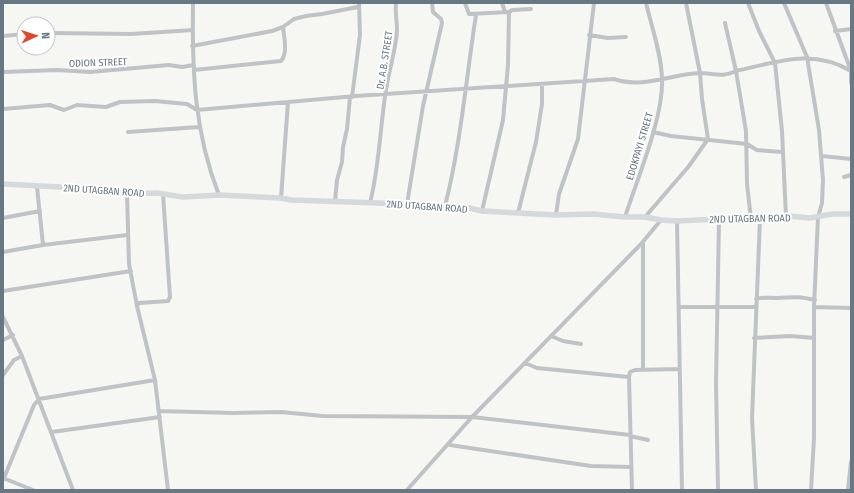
<svg xmlns="http://www.w3.org/2000/svg" width="854" height="493" font-family="'Fira Sans Condensed',sans-serif">
  <style>
    .lines { fill: none; stroke-linecap: round; stroke-linejoin: round }
    .street { stroke: #bfc3c6; stroke-width: 4 }
    .secondary { stroke: #d4d9dc; stroke-width: 5.5 }
    .labels { text-anchor: middle; stroke-width: 4; stroke-linejoin: round; paint-order: stroke }
    .street-label { font-size: 10px; fill: #667883; stroke: #fff }
  </style>
  <rect width="100%" height="100%" fill="#f6f6f3"/>
  <g class="lines">
    <path class="street" d="M193,3C192,70 194,132 219,195
      M465,3L469,14L509,12L512,10L531,9
      M502,3L505,12
      M748,3L759,31L775,63L782,131L786,217
      M784,3L807,57L819,130L823,180L822,203L818,217L814,307V438L811,490
      M826,3L851,71V83
      M725,23L736,71L746,131L747,184L751,219
      M835,31L851,29
      M48,33L131,34L193,30
      M589,35L608,38L626,37
      M3,36L24,34
      M192,46L272,31L283,27L294,19L306,16L322,14L358,7
      M194,70L281,61C288,53 284,37 283,27
      M3,72L57,70L90,72L169,65L182,67L194,65
      M352,97L360,35L359,3
      M3,109L50,105L64,110L77,105L106,107L120,102L155,101L187,104L197,110
      M197,110L356,96L614,79C643,89 671,74 700,73C714,73 722,78 736,71C777,62 812,48 851,71
      M128,132L199,127
      M653,132L671,136L747,144L757,150L782,152
      M822,156L851,159
      M844,177L851,175
      M127,194L129,264L137,306L155,380L168,490
      M281,198L288,102
      M335,201L337,180L342,162L343,147L347,129L350,97
      M370,203C380,164 380,123 387,84C390,66 396,49 397,30C397,21 395,13 396,3
      M407,204L423,106L442,23L441,19L433,12L432,3
      M445,206C461,143 466,79 476,15
      M482,211L503,120L508,65L509,12
      M518,213L536,142L542,104V84
      M556,215L559,194L578,139L594,3
      M625,217C637,179 664,117 662,78C661,53 652,28 646,3
      M645,217L689,166L708,139L702,99L700,73L686,3
      M3,218L40,211
      M677,221L682,490
      M43,245L127,235
      M3,252L43,245L37,187
      M3,291L131,271
      M756,299C763,297 768,298 775,298C792,297 798,296 815,300
      M137,306L139,303L168,301L170,297L163,194
      M679,307H756
      M814,307L851,308
      M3,317L22,356L73,490
      M551,336L563,341L581,344
      M754,338L790,336L814,338
      M3,340L13,335
      M525,363L537,368L629,377
      M643,369V242
      M3,375L14,360L22,356
      M159,411L233,413L281,412L323,416L472,417L630,435
      M52,432L160,417
      M630,436L648,440
      M450,445L591,466L631,467
      M3,478L33,490
      M4,478L34,405L39,399L155,380
      M407,490L472,417L641,244L661,220
      M632,490L629,377L630,372L635,370L679,369
      M718,490L716,384L719,219
      M756,490L752,418L760,219
      M848,490L851,462"/>
    <path class="secondary" d="M3,184L60,187L127,194L157,193L183,197L219,195L281,198L291,200L407,204L465,207L482,211L556,215L593,214L625,217H645L661,220L677,221L789,216L810,218L832,214H851"/>
  </g>
  <g class="labels">
    <g class="street-label">
      <text transform="translate(384 60) rotate(-81)" y="4">Dr. A.B. STREET</text>
      <text transform="translate(98 62) rotate(-2)" y="4">ODION STREET</text>
      <text transform="translate(639 146) rotate(-73)" y="4">EDOKPAYI STREET</text>
      <text transform="translate(104 190) rotate(4)" y="4">2ND UTAGBAN ROAD</text>
      <text transform="translate(427 206) rotate(4)" y="4">2ND UTAGBAN ROAD</text>
      <text transform="translate(750 218) rotate(-1)" y="4">2ND UTAGBAN ROAD</text>
    </g>
  </g>
  <rect width="854" height="493" fill="none" stroke="#667883" stroke-width="8"/>
  <g transform="translate(36 36) rotate(87)"><circle r="19" fill="#ffffff" stroke="#c2c9cd"/>
  <path d="M0-3L7 15L0 10L-7 15Z" fill="#df482a"/>
  <text y="-6" font-size="11" font-weight="bold" text-anchor="middle" fill="#667883">N</text>
  </g>
</svg>
